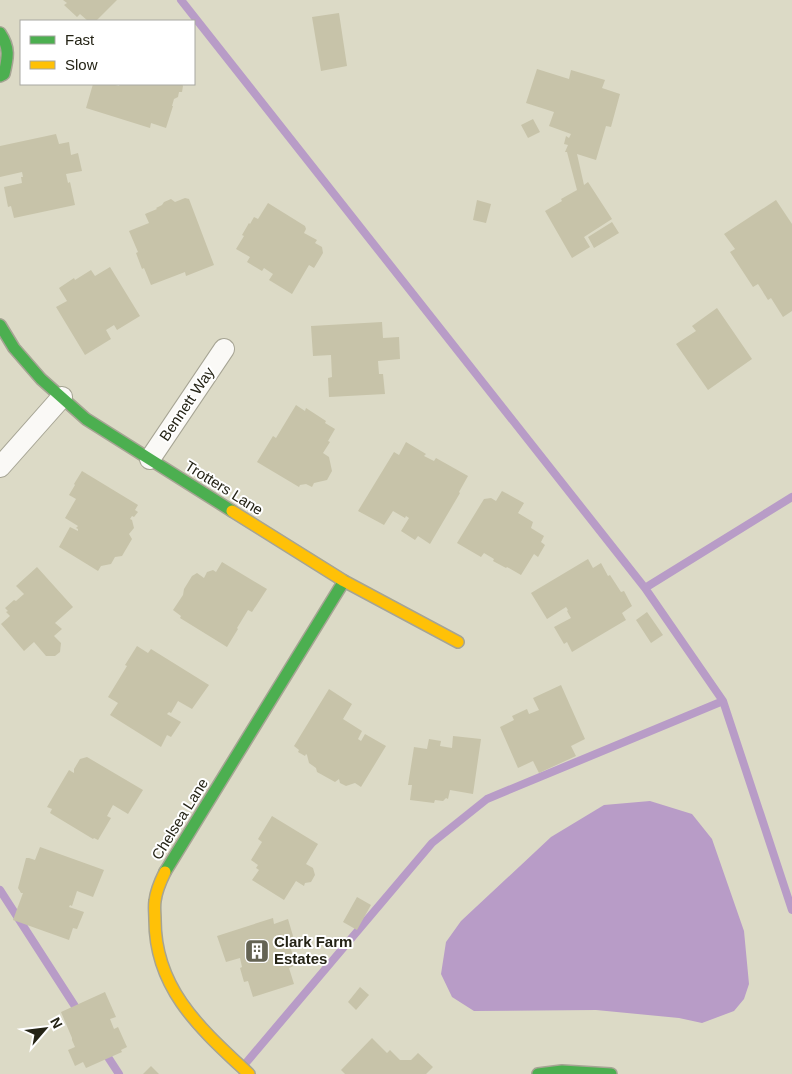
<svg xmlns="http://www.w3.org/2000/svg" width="792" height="1074" font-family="Helvetica,sans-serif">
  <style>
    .water { fill: #b89cc7 }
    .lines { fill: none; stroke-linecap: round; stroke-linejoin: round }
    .stream { stroke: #b89cc7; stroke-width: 8 }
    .building { fill: #c7c3a9 }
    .street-casing { stroke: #a6a494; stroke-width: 22 }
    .fast-casing { stroke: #a6a494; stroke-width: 14 }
    .slow-casing { stroke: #a6a494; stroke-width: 14 }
    .street { stroke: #faf9f6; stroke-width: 20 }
    .fast { stroke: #4caf50; stroke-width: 11 }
    .slow { stroke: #ffc107; stroke-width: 11 }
    .labels { text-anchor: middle; stroke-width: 4; stroke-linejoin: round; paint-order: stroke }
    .street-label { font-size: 15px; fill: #242315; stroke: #fff }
    .poi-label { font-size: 15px; font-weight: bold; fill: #242315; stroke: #fff; text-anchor: start }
  </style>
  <rect width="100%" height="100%" fill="#dcdac6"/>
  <path class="water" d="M650,801L692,814L712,839L744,931L749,984L744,999L734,1011L702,1023L679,1018L596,1010L474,1011L452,997L441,974L446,942L461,921L551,837L604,805Z"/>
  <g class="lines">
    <path class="stream" d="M181,0L645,588L723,701L792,910
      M645,588L792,497
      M0,890L80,1014
      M104,1051L119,1074
      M245,1064L432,843L487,799L723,701"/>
  </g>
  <path class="building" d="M63,0H117L96,21H88L80,14L77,17L64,5L67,3Z
    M339,13L347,66L321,71L312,17Z
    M537,69L569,79L571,70L605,80L602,88L620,94L611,127L606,126L596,160L577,154L584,185L588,182L612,219L584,237L590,247L572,258L545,211L562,201L561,199L577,190L567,152H565L568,145L564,144L566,136L569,138L571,134L549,126L554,112L526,103Z
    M93,84H112L119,86L120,84H182L183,86L182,92H179L178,97L174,99L172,106H173L166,128L151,123L150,128L86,108Z
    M533,119L540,132L528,138L521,125Z
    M56,134L59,144L69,142L71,155L78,153L82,171L66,174L68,183L70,182L75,205L14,218L11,206L8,207L4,187L22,183L21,177H23L22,172L0,177V146Z
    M185,198L189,199L214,265L186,276L185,272L151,285L144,268L142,269L136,253L138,252L129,231L149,223L145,214L157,209L156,208L162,205L164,202L171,199L175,202Z
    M477,200L491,204L486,223L473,220Z
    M776,200L792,224V311L783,317L771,298L768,300L758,284L753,287L730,252L735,249L724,234Z
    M268,203L305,226L306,229L304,233L317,240L315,243L322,247L323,253L314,268L309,265L292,294L269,280L273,274L264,268L262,271L247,262L250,257L236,249L244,236L242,235L249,223L250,224L254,217L258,219Z
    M612,222L619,233L594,248L588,237Z
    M110,267L140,316L117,330L114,325L106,330L111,339L85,355L56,307L67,301L59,288L74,278L75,280L91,270L95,276Z
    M717,308L752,359L708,390L676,344L696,331L692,326Z
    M382,322L383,338L399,337L400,359L378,361L379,374H383L385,394L329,397L328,378L332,377L331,355L313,356L311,326Z
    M296,405L305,411L306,408L326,421L325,423L335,429L328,441L330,442L323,453L329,457L332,471L327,480L314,483L312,487L306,484L300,485L299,487L257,462L273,436L276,438Z
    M406,442L426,454L424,456L434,461L436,458L468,476L459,492L460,493L430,544L418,536L415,540L401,531L409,518L406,516L405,518L393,511L384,525L358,511L394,452L399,455Z
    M82,471L138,505L135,510L138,512L134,517L132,516L130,519L132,520L134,528L129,534L132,539L122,556L115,557L111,564L101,566L98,571L59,547L70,527L78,531V529L76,528L78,526L65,518L76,499L69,495L75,485L74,484Z
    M502,491L524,503L518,513L533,522L531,528L544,536L541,542L545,545L538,557L534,554L521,575L507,567L506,568L493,561L494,559L484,553L481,557L457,543L484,499L491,498L496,501Z
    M588,559L593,568L601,563L608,576L610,575L621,592L624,591L632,606L622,613L626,620L572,652L567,642L564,644L554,627L571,618L567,611L568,610L566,607L547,619L531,593Z
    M222,562L267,589L252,612L248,610L237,628L238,629L227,647L180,618L181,616L173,610L183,595L184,589L192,576L197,573L204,578L207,572L213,570L216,572Z
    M37,567L73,607L55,623L62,629L54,636L61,643L60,652L55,656H46L34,642L24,651L1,624L10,616L6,612L8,611L5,608L14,600L16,601L24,594L16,586Z
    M647,612L663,635L651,643L636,620Z
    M137,646L148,653L151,649L209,685L192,709L178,701L171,713L169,712L167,714L181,722L171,737L167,735L161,747L110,715L118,703L108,697L127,666L125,665Z
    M561,685L585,739L571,746L576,756L539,773L533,761L518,768L500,727L514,720L512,716L527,709L529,714L539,710L533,698Z
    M329,689L352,704L343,719L362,731L358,739L361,741L365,734L386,746L361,787L355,783L346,786L340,783L339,779L335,782L317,772L316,768L309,763L307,755L306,754L305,756L298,752L299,750L294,746Z
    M453,736L481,739L473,794L450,790L448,799L446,798L443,801L435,800L434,803L410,800L412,785H408L414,747L427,749L429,739L441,741L440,746L452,748Z
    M87,757L143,790L128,814L113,805L107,816L111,818L98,840L94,838L93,839L50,813L52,809L47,807L69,770L74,773V769L80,759Z
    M272,816L318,844L306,864L313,868L315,875L311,882L305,883L304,886L296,881L284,900L252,880L259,870L256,868L258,865L251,860L262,842L258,839Z
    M40,847L104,870L93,897L77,891L72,906L70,905L69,907L84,912L77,929L73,928L69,940L13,920L23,893H21L18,888L26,858H29L35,860Z
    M357,897L371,905L357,930L343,922Z
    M273,918L274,924L288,919L293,936L289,943L296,965L289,968L294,984L253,997L248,981L244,982L240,968L242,967L240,958L226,962L217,936Z
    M360,987L369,995L356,1010L348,1002Z
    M105,992L116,1017L110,1019L114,1029L118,1027L127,1047L121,1050L122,1052L86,1068L83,1062L75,1066L68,1050L75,1047L72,1040V1038L61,1012Z
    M372,1038L387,1053L390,1050L400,1060H411L418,1053L433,1067L426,1074H345L341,1070Z
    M151,1066L159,1074H143Z"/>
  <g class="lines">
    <defs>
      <path id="street" d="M150,459L224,349
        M0,467L62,397"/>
      <path id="fast" d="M0,33C10,48 8,57 4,74L0,76
        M0,325L14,348L41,379L86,419L232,511
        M165,872L344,581
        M538,1074L562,1071L611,1074"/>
      <path id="slow" d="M232,511L344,581L458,642
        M165,872C161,880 156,892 155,901C154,907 155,913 155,920C155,990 202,1030 249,1074"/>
    </defs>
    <use href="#street" class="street-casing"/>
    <use href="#fast" class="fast-casing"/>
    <use href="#slow" class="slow-casing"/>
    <use href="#street" class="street"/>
    <use href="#fast" class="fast"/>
    <use href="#slow" class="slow"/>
  </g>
  <defs>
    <symbol id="building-square" viewBox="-11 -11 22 22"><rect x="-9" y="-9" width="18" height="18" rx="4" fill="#646353" stroke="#fff"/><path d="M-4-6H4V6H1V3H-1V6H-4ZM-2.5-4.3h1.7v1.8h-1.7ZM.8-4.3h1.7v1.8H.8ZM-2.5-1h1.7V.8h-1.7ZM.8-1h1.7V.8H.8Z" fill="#fff"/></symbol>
  </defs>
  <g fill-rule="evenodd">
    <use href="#building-square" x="243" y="937" width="28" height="28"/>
  </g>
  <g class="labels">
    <g class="street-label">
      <text transform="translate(187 404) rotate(-56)" y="5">Bennett Way</text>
      <text transform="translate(224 488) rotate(32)" y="5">Trotters Lane</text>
      <text transform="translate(180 819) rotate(-58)" y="5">Chelsea Lane</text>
    </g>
    <g class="poi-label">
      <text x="274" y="947">Clark Farm<tspan x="274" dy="17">Estates</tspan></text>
    </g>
  </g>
  <rect x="20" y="20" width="175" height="65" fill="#ffffff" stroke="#a7a7a1"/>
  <rect x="30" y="36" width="25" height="8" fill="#4caf50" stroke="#a7a7a1"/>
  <text x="65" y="45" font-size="15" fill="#242315">Fast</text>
  <rect x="30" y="61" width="25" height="8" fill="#ffc107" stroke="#a7a7a1"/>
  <text x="65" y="70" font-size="15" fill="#242315">Slow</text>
  <g transform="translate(45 1029) rotate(62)" stroke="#ffffff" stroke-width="4" paint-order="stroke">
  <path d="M0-4L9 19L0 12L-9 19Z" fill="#242315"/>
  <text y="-8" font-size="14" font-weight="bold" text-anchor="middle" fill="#242315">N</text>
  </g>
</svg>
